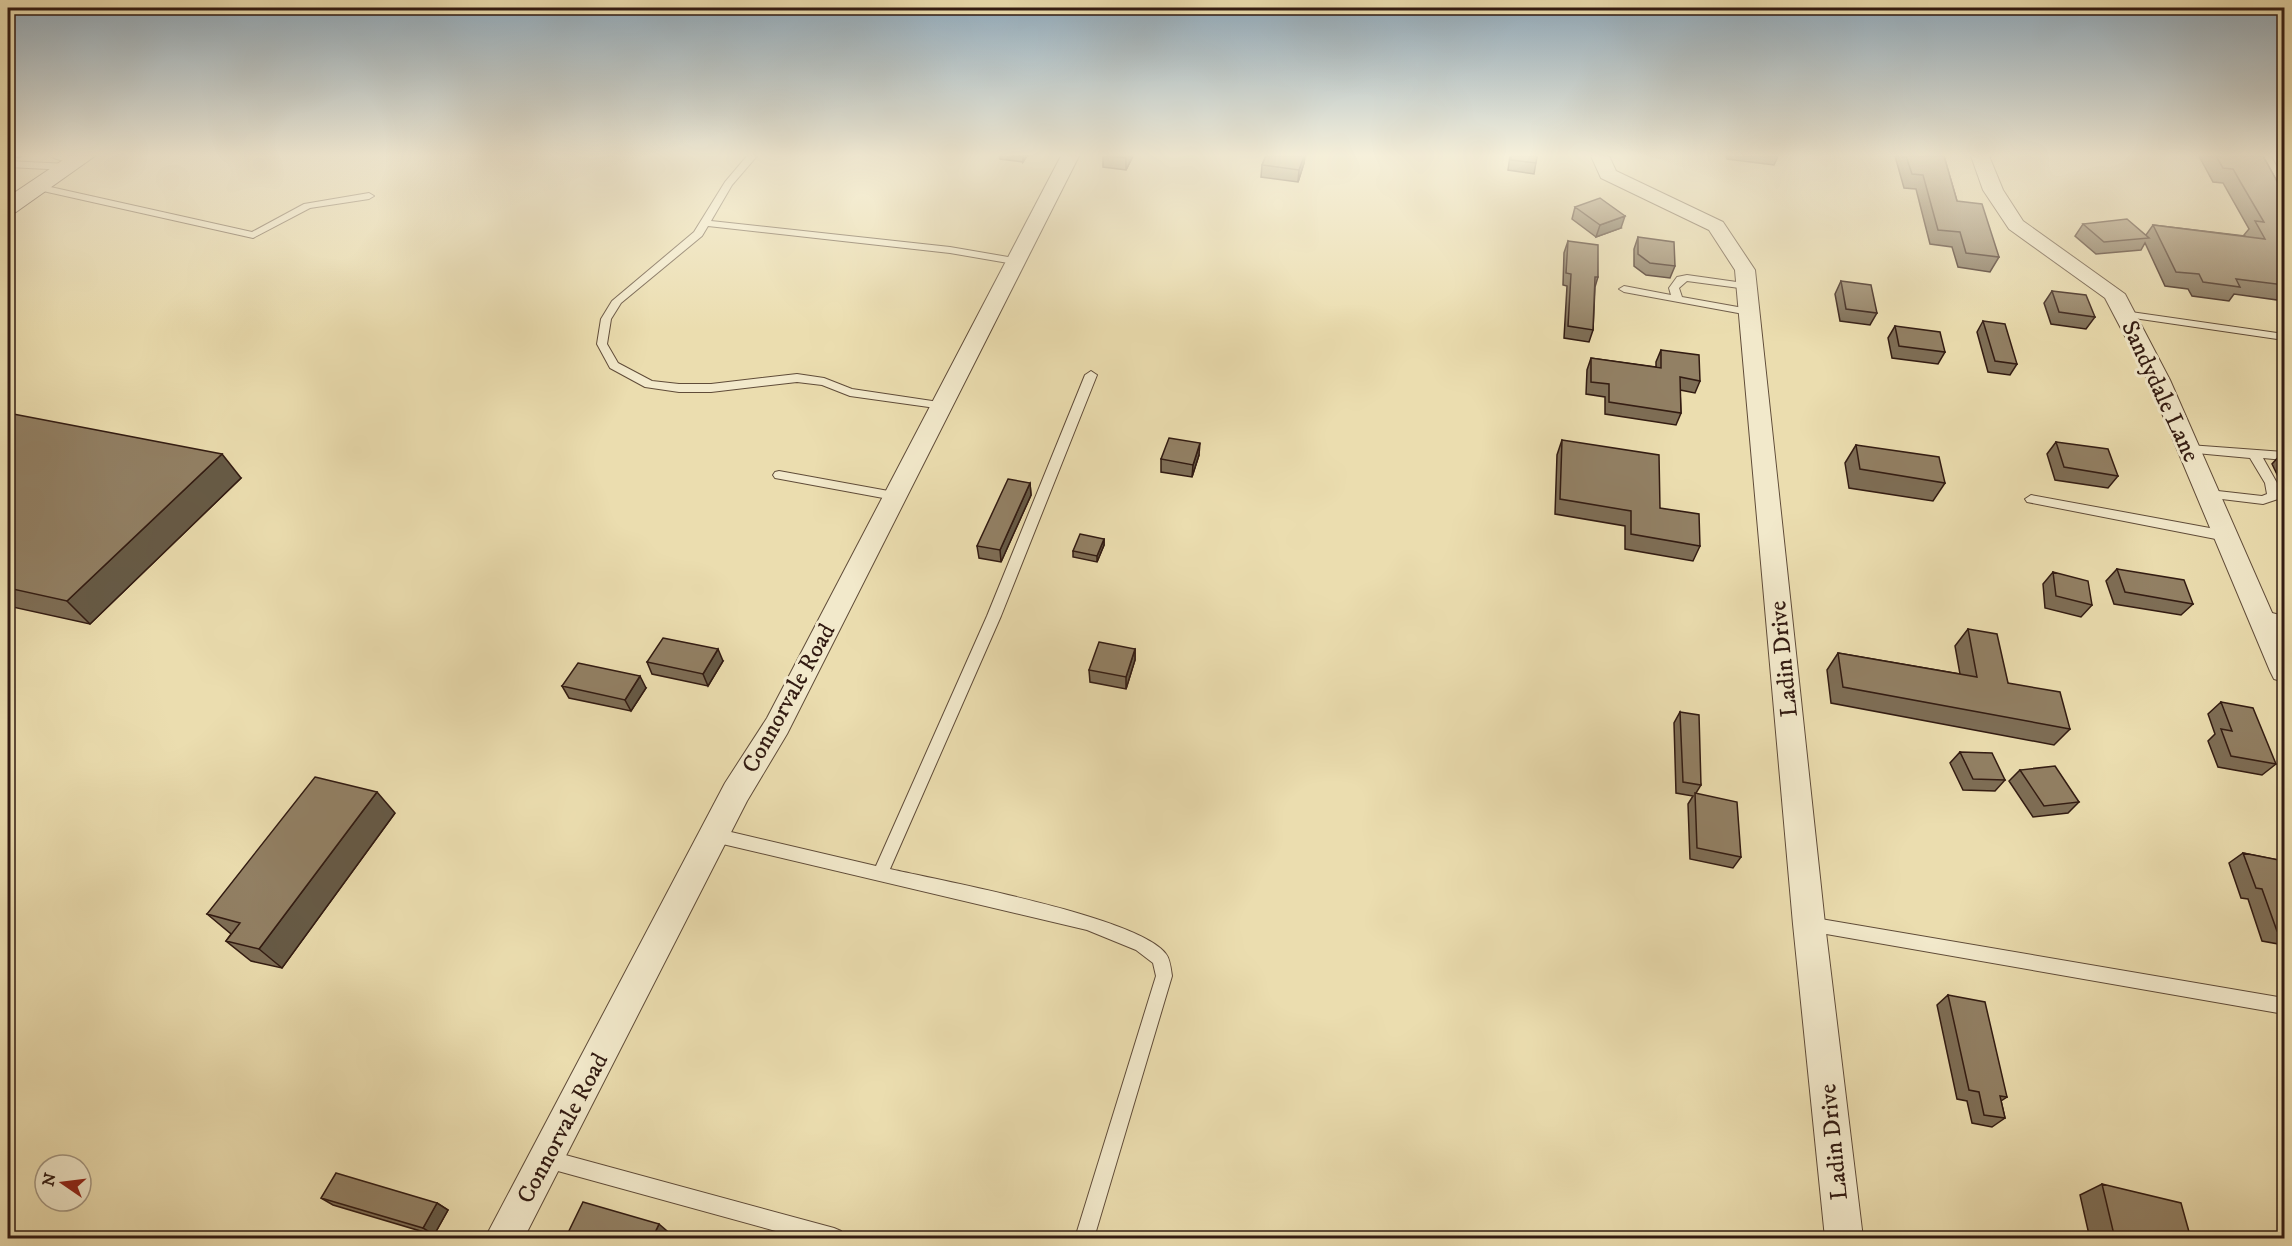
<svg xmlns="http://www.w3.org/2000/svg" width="2292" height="1246" font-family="'IM FELL DW Pica',serif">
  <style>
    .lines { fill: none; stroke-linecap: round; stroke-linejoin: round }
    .lane-casing { stroke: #604c39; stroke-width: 2 }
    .street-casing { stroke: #604c39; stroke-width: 2 }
    .secondary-casing { stroke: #321b12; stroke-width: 2 }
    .lane { fill: #f2e9cb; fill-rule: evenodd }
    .street { fill: #f2e9cb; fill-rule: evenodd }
    .secondary { fill: #f2e9cb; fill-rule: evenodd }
    .wall { fill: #7e6e56; stroke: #321b12; stroke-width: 1.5 }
    .shaded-wall { fill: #665a46; stroke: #321b12; stroke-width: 1.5 }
    .building { fill: #928064; stroke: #321b12; stroke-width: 1.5 }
    .labels { text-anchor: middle; stroke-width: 6; stroke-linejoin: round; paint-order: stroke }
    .street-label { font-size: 24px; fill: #321b12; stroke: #f2e9cb }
  </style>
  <rect width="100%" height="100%" fill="#ebddaf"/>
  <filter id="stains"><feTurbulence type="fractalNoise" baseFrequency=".00333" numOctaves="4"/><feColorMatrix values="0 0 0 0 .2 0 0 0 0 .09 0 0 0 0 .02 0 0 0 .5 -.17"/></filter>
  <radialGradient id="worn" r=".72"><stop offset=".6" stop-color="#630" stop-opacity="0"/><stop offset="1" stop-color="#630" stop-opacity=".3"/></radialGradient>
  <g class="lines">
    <defs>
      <path id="lane" d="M50,156H75L84,159C76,164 58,161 50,156Z
        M747,156H757L732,185L711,221L950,247L1014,258L1019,261L1014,264L950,253L708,226L702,236L621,303L611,319L607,344L618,363L652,381L679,384H711L797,374L824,378L852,389L939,402L945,406L943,409L850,396L822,385L797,382L711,392H679L645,387L610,368L597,344L601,319L612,301L694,232L725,182Z
        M8,161L68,164L73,167L68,170L8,167Z
        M37,184L252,232L304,204L369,193L374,196L369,199L310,208L253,238L34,189V185Z
        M1687,275L1751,284V288L1747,289L1687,281L1679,288L1682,297L1749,309L1754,312L1749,315L1624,292L1619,289L1624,286L1671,295L1669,288L1677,277Z
        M2124,311L2284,334V340L2120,316V312Z
        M1091,371L1097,375L1001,616L890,869C942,881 1139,917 1166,954C1170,959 1171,969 1172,976L1094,1238H1075L1156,976L1153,963L1136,950L1087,930L714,842L709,840L706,835L709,830L714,828L876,866L987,616L1085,375Z
        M2189,445L2284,452V460L2263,458L2277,483L2280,496L2278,499L2263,504L2205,497L2203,494L2209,490L2262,496L2267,494L2265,483L2250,458L2185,452L2183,449L2185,446Z
        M779,471L894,492L900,496L894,500L775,478L773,475L775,472Z
        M2031,495L2226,531L2232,536L2226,541L2027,502L2025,499Z
        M2260,610L2284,616V626L2255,619L2253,615Z
        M1809,917L2284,998V1014L1809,931L1803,929L1801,924L1803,919Z
        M547,1150L834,1228L841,1231L844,1238H801L547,1168L541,1165L538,1159L541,1153Z"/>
      <path id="street" d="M1061,156H1079L787,734L747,801L524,1238H485L725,783L767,718Z
        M1591,156H1609L1616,171L1723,222L1755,270L1825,924L1863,1238H1825L1793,924L1735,270L1709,230L1601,178Z
        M1971,156H1989L2003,190L2023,221L2125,294L2170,380L2284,640V682L2274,679L2270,671L2148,380L2105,298L2009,229L1983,190Z
        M2272,156H2284V166L2277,165Z"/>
      <path id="secondary" d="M69,156H95L16,212L8,214V197Z"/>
    </defs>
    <use href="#lane" class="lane-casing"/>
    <use href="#street" class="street-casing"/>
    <use href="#secondary" class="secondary-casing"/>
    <use href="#lane" class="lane"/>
    <use href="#street" class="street"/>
    <use href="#secondary" class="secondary"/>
  </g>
  <path class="wall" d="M8,156H22L18,158Z
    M1000,156H1027L1023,162L1000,159Z
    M1103,156H1133L1126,170L1103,167Z
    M1266,156H1305L1304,163L1298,182L1261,177L1262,165Z
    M1510,156H1537L1534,174L1508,170Z
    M1726,156H1778L1774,165L1727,159Z
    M1895,156H1944L1957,201L1999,257L1990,272L1958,267L1952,247L1930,244L1916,189L1904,188Z
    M2199,156H2263L2284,194V302V301L2234,294L2229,301L2192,296L2188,289L2165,286L2145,243L2141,250L2096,254L2075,236L2083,224L2146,235L2153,225L2245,236L2244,235L2249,229L2223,183L2213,182Z
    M1575,207L1621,228L1596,237L1572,219Z
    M1638,237L1675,266L1670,278L1646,275L1634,266V249Z
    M1568,241L1598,277L1595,287L1593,330L1589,342L1564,338L1567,286L1563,285L1564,253Z
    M1841,281L1877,313L1870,325L1840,321L1835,294Z
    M2052,291L2095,317L2086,329L2051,324L2044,303Z
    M1983,321L2017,364L2010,375L1988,372L1977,332Z
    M1895,326L1945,352L1938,364L1892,358L1888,338Z
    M1661,350L1700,381L1695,393L1680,390L1681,413L1676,425L1605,414V397L1586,394L1587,370L1591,358L1656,367V362Z
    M8,413L241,478L90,624L8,606Z
    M1562,440L1660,508L1700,546L1693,561L1625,549V526L1555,514L1557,455Z
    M2056,442L2118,476L2108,488L2055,480L2047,454Z
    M1856,445L1945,483L1933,501L1849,488L1845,463Z
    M2283,452H2284V489L2272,464Z
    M1199,455L1192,477L1161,472V459Z
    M1030,483L1031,495L1001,562L979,558L977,546Z
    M1104,539V545L1097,562L1073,557V551Z
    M2117,569L2193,604L2181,615L2114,604L2106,581Z
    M2053,572L2092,605L2081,617L2045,608L2043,584Z
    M1968,629L2008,683L2070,729L2054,745L1831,703L1827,670L1838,653L1960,674L1955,646Z
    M1135,649V660L1126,689L1090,682L1089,670Z
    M723,661L708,686L652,674L647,662Z
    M562,686L646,688L631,711L569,698Z
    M2221,702L2276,764L2262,775L2218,767L2208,741L2215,734L2208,714Z
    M1680,712L1701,785L1696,793L1741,857L1733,868L1690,859L1688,804L1693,796L1676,793L1674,723Z
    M1960,752L2005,780L1995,791L1963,790L1950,763Z
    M2020,770L2079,802L2068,813L2033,817L2009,781Z
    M395,813L282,968L251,961L226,941L231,934L207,914Z
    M2243,853L2284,861V962L2278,944L2262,941L2248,899L2241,898L2229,863Z
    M1948,995L2007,1097L2001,1101L2005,1118L1992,1127L1972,1123L1967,1101L1957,1099L1937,1005Z
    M2102,1184L2191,1239H2090L2080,1195Z
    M321,1198L437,1203L448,1210L434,1235L333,1205Z"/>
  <path class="shaded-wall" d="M1023,156H1027L1023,162Z
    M1127,156H1133L1126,170V158Z
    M1304,156H1305L1304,163L1298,182L1299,170Z
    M1625,216L1621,228L1596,237L1600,225Z
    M1200,443L1199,455L1192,477L1193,465Z
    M222,454L241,478L90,624L67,601Z
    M1030,483L1031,495L1001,562L1000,550Z
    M1104,539V545L1097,562V556Z
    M718,649L723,661L708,686L703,674Z
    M1135,649V660L1126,689V677Z
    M640,676L646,688L631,711L625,700Z
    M377,792L395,813L282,968L259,949Z
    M437,1203L448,1210L434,1235L423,1228Z
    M659,1224L667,1231L663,1239H652Z"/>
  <path class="building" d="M1110,156H1127L1126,158Z
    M1266,156H1304L1299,170L1262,165Z
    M1511,156H1537L1536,163L1511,160Z
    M1906,156H1944L1957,201L1982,204L1999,257L1966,253L1960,232L1938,230L1923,175L1912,174Z
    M2216,156H2263L2284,194V285L2236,279L2240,287L2203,282L2199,274L2176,272L2153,225L2265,239L2255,221L2264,222L2241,183L2233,169L2223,168Z
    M1600,198L1625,216L1600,225L1575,207Z
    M2127,219L2149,238L2104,242L2083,224Z
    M1638,237L1674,242L1675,266L1650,263L1638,254Z
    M1568,241L1598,245V277H1595L1593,330L1568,326L1571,274L1566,273Z
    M1841,281L1871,285L1877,313L1846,309Z
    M2052,291L2086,295L2095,317L2059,312Z
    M1983,321L2005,324L2017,364L1995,361Z
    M1895,326L1940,332L1945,352L1899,346Z
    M1661,350L1699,355L1700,381L1680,377L1681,413L1609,402V384L1591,382V358L1661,368Z
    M8,413L222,454L67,601L8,588Z
    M1169,438L1200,443L1193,465L1161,459Z
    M1562,440L1659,455L1660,508L1699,514L1700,546L1631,534V511L1560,499Z
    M2056,442L2108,449L2118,476L2064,467Z
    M1856,445L1939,457L1945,483L1860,469Z
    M1008,479L1030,483L1000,550L977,546Z
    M1080,534L1104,539L1097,556L1073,551Z
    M2117,569L2184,580L2193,604L2125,592Z
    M2053,572L2088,581L2092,605L2056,596Z
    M1968,629L1997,634L2008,683L2060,692L2070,729L1843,687L1838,653L1977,677Z
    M663,638L718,649L703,674L647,662Z
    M1099,642L1135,649L1126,677L1089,670Z
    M578,663L640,676L625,700L562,686Z
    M2221,702L2253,708L2276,764L2231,756L2221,729L2232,731Z
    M1680,712L1699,715L1701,785L1683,782Z
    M1960,752L1992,753L2005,780L1973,779Z
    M2055,766L2079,802L2044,806L2020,770Z
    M315,777L377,792L259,949L226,941L240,923L207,914Z
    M1695,793L1737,802L1741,857L1697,848Z
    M2243,853L2284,861V932L2277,931L2262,889L2256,888Z
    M1948,995L1985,1002L2007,1097L2000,1096L2005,1118L1984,1115L1979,1092L1969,1090Z
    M336,1173L437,1203L423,1228L321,1198Z
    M2102,1184L2181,1203L2191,1239H2115Z
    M583,1202L659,1224L652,1239H565Z"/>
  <linearGradient id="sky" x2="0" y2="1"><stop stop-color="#90aabc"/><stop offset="0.47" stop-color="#f6f0db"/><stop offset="1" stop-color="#f6f0db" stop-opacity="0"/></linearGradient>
  <rect width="2292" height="330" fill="url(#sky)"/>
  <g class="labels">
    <g class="street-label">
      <text transform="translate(2161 391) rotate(65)" y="8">Sandydale Lane</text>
      <text transform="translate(1783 659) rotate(-96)" y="8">Ladin Drive</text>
      <text transform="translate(788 698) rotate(-61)" y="8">Connorvale Road</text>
      <text transform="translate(562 1128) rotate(-62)" y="8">Connorvale Road</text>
      <text transform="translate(1833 1142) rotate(-96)" y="8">Ladin Drive</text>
    </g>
  </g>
  <rect width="2292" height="1246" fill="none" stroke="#ebddaf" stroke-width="30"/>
  <rect x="9" y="9" width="2274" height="1228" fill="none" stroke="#321b12" stroke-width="3"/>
  <rect x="15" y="15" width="2262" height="1216" fill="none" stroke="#321b12" stroke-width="1.5"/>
  <g transform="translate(63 1183) rotate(284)"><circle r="28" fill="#f2e9cb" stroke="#a59781" stroke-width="1.5"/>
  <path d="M0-4.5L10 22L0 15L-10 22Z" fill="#8f2418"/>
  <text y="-9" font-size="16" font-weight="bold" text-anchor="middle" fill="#321b12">N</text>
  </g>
  <rect width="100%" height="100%" filter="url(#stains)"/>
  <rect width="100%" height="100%" fill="url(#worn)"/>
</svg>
